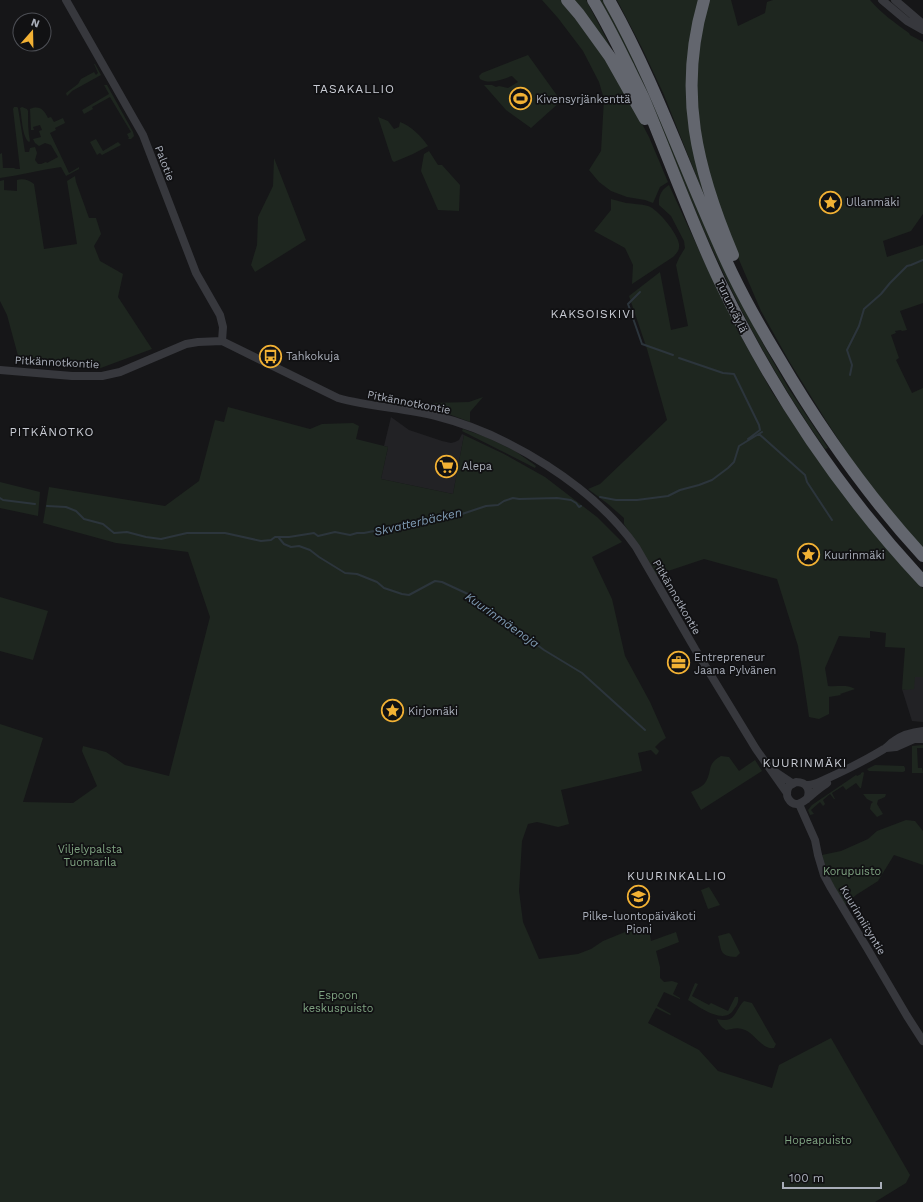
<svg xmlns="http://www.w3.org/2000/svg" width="923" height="1202" font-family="'Work Sans',sans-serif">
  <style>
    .built { fill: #222225 }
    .green { fill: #1e261f }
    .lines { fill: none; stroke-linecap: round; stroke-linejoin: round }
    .stream { stroke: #2c353c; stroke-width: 2 }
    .tertiary { stroke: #37383d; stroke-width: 8 }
    .motorway { stroke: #63666e; stroke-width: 12 }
    .labels { text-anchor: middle; stroke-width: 3.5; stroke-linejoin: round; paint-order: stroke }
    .poi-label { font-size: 11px; fill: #a8adb8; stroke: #111113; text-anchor: start }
    .street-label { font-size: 11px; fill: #a8adb8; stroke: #111113 }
    .park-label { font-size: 11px; fill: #7fa381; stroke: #111113 }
    .neighbourhood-label { font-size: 12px; letter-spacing: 1px; fill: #c9ccd4; stroke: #111113 }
    .water-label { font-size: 12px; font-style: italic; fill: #7f9bb3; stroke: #111113 }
  </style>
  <rect width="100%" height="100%" fill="#161618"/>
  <path class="built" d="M391,417L409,430L442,441L451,443L455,442L459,440L462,434L464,435L453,494L381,479L388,447L384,446Z
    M915,677H923V722L912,721L902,689L905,690Z"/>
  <path class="green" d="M542,0H562L613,69L649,137L668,182L660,187L653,203L645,200L627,197L611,191L599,182L589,170L601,151L604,99L599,82L583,51L558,18Z
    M572,0H586L606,38L622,72Z
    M600,0H603L621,33L763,344L789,389L828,448L825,449C785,392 750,331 721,268C692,207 669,143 641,81C628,54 613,27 600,0Z
    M617,0H701L692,42L707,203L664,95L642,48Z
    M708,0H731L738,26L765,13L767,2L773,0H870C881,13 895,23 909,33L910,35L923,42V214L911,231L883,241L887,257L923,245V303L900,311L907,330L902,331L901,330L895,331L896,333L891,335L899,358L896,360L912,393L923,388V549L864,479L825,419L789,361L761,311L734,248L707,173L696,101L697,54Z
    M528,55L561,101L531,128L506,110L484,85H492L496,87L499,86L508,88L518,82L512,76C502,79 490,85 480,79L479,76L482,73Z
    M94,64H95L101,75L72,91L67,96L66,93L78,84L81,79L94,72L96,75L98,73Z
    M104,85H107L133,132L134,136L131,139H128L129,138L127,134L131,132L110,97L92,107L93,109L84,114L82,110L109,94Z
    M14,107H17L18,108L25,152H29L30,148L35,147L37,153L35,160L38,164H41L46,162L47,163L58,157L51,145L45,143L39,146L35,143L33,139L41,137L39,131L42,130L40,125L33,127L34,130H31L30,109C40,105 44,110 48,118L51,117L54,122L63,118L65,123L55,128L56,130L50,133L69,173L79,167V169L66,176L61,167C40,170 21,175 0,178V154L2,153L3,168H14L16,169H20L13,109Z
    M22,107L27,109L28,111C28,121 28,132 30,141L29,142C22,137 22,117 20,108Z
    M378,117L388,121L394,129L399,127L400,122C411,126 421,136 428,146L413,154L394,162L392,160Z
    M96,139L103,151L118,142L121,145L102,155L100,153L97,155L90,142Z
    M429,151L438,165H442L460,185L459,211L438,210L421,171L424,154Z
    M274,158L306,240L255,272L251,265L257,245L258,217L273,186Z
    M75,176L76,182L89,218H96L101,234L94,246L100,261L123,274L118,297L152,349L98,369L20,363L7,315L0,301V181L4,180V190L17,191V180C23,178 29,180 34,184L44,249L77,244L67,181Z
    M669,185L704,261L742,338L772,392L817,459L923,589V677H915L914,689L905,690L902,689L905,648L885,647L886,633L870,631V638L839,636L825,668L828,686C837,687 847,684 855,689L840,694L841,695L829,697V714L819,719L809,717L802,670L798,646L777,579L704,559L656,575L624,524V518L608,504L588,489L600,484L667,420L647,349L629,296L660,272L671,330L688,326L676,265L679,258L685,248L684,241L671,216L659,205C658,196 662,189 669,185Z
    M611,199C616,200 621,202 626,203C633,204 641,204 648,206C657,208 678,234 679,244C680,250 677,253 673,257L632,284L633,265L625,248L594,231L611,210Z
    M483,397L470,412V422L427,406L431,403L469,402Z
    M228,407L310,429L322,424L353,423L359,426L356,439L388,447L381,479L453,494L464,435L504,454L545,477L597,517L622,542L592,557L612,599L625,656L650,702L666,738L660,742L655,747L659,751L658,753L656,755L651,750L638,753L642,771L561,790L569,824L558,827L537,822L528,824L522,841L519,891L523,922L539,959L578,954L591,949L603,941L630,930L649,929L651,941L676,932L679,942L656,951L660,967V978L664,982L672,981L678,983L673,994L680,998V999L664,992L657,1006L671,1014L670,1015L656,1008L648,1023L699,1050L718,1071L772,1088L779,1065L831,1038L910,1175L906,1183L875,1202H0V724L43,738L23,802L73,803L97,786L82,751L83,746L106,752L125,765L169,776L210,617L188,552L116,543L43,523L49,487L165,506L199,481L215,420L224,422Z
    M463,429L486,437L515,451L536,466L535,468L462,431Z
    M0,482L40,492L38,516L0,508Z
    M0,597L48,611L33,660L0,651Z
    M923,745V748H917L918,768H922L923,773H912V746Z
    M721,756L729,757L739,771L755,760L762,771L701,810L691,792C695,790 702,787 705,783C713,771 706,764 721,756Z
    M875,765L904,766L905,768V771L903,772L869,771L867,769Z
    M863,772L864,773L861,788H860L856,783L846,790L843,786L832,793L835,799H834L830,794L823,800L825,804L823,806L820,802L811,810L814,814L810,815L808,810L812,805L856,775L857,776L861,774V773Z
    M863,794H886L885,797L878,800L877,804L883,814L877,817L870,809L871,804L873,802L867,799Z
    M906,820L915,821L923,831V865L894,855L878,881L856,895L844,906L831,883L822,855L841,851L868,839L877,831Z
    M709,887L720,905L708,909L701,890Z
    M729,933L731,935L740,953L736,957C719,956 722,951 718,936Z
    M695,983L698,984L692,996L709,1005L711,1003L728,1011L735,997H738C739,1002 737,1005 734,1009C725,1026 699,1007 688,1000Z
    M744,1001L752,1003L775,1043L776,1044L774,1048C761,1050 754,1031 742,1029C737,1027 731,1029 726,1030C721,1027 719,1024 717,1019C736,1024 734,1011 744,1001Z"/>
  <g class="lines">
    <path class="stream" d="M640,292L628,304L642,344L673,355
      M679,358L723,373L734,374L759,425L760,430L748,439
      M850,375L852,365L847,350L859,326L864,309L881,294L890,283L907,266L911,265L923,260
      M759,434L805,475L807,482L832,520
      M600,497L616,500H637L668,496L680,490L699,485L712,480L728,468L734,462L739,446L762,432
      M0,498L3,500L35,504
      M47,506L66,507L76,511L84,519L103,524L114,533L127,532L146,537L161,539L187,533H225L261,541L271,540L275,537H289L314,533L318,536L335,532L350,535L357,533H364L379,530L406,527L462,514L486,506L498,505L504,501L513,498L519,499L557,498L571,500L576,503L579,507L581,506
      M279,538L284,544L291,547L299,546L310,550L319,557L345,573L357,574L377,582L384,588L402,594L409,595L435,581L442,582L470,595L544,650L582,673L645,730"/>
    <path class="tertiary" d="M66,0L143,135L196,273L220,315L223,327L222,341
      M882,0L907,21L923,30
      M895,0L923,24
      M0,370L72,376H102L120,372L186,344L198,342L222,341L338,398C370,407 404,408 436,416C508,434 593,486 636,547L695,649L756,749L787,793
      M886,748L896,747L914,739H923
      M774,771L792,783
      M806,785C814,786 819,782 826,779C846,770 866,760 884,749C888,747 890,743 894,741C902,735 913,732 923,731
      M807,799C811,790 807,782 796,782L789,786C787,790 786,794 788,798C796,812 807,798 814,793C818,789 823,786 827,783
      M799,804L815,840L818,855L824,875L831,888L867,948L907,1016L923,1041"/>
    <path class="motorway" d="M567,0L579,14L610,57L645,119
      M593,0C606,21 617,44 628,66C633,77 639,88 644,99C669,159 691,221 719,280C772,390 840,492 923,581
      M609,0C658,87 689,183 732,273C746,302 762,330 779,358C820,428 868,496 923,556
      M704,0C677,92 697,170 733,255"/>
  </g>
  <defs>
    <symbol id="stadium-ring" viewBox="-11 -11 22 22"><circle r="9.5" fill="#111113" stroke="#f2b134" stroke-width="1.5"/><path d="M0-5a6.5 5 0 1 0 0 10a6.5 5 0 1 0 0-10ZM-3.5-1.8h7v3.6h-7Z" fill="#f2b134"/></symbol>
    <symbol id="sight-ring" viewBox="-11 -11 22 22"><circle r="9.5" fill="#111113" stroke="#f2b134" stroke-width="1.5"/><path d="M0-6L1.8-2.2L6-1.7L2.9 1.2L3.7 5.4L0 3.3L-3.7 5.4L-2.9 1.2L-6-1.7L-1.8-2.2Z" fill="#f2b134"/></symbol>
    <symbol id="bus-ring" viewBox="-11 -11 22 22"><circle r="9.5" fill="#111113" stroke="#f2b134" stroke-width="1.5"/><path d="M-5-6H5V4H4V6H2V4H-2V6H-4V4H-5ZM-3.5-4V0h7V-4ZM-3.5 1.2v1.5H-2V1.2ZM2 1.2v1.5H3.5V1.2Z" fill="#f2b134"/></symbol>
    <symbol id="supermarket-ring" viewBox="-11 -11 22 22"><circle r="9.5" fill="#111113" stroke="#f2b134" stroke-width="1.5"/><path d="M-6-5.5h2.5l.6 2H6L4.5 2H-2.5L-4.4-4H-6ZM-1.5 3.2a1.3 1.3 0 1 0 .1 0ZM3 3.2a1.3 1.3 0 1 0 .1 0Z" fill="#f2b134"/></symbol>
    <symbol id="office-ring" viewBox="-11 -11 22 22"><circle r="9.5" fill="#111113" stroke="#f2b134" stroke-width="1.5"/><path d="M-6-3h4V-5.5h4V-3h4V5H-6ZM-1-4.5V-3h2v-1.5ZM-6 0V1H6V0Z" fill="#f2b134"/></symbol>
    <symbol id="school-ring" viewBox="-11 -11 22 22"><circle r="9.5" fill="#111113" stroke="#f2b134" stroke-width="1.5"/><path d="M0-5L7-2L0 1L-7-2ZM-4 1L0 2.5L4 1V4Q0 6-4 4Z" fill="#f2b134"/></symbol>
  </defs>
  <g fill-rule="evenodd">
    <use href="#stadium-ring" x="508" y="86" width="25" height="25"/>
    <use href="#sight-ring" x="818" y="190" width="25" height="25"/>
    <use href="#bus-ring" x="258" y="344" width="25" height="25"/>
    <use href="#supermarket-ring" x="434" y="454" width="25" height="25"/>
    <use href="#sight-ring" x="796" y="542" width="25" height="25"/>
    <use href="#office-ring" x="666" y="650" width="25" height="25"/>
    <use href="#sight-ring" x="380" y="698" width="25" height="25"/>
    <use href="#school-ring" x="626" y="884" width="25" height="25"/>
  </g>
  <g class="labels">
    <g class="poi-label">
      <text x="536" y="103">Kivensyrjänkenttä</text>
      <text x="846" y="206">Ullanmäki</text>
      <text x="286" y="360">Tahkokuja</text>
      <text x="462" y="470">Alepa</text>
      <text x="824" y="559">Kuurinmäki</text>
      <text x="694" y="661">Entrepreneur<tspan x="694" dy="13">Jaana Pylvänen</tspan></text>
      <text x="408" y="715">Kirjomäki</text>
      <text x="639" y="920" text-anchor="middle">Pilke-luontopäiväkoti<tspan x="639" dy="13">Pioni</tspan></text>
    </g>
    <g class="street-label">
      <text transform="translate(165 163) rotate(69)" y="4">Palotie</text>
      <text transform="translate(732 306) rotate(64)" y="4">Turunväylä</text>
      <text transform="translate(57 362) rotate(3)" y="4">Pitkännotkontie</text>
      <text transform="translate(409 402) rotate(11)" y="4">Pitkännotkontie</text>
      <text transform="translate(677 597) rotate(60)" y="4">Pitkännotkontie</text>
      <text transform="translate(863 920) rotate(59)" y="4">Kuurinniityntie</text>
    </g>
    <g class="park-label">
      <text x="90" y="853">Viljelypalsta<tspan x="90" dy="13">Tuomarila</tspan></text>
      <text x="852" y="875">Korupuisto</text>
      <text x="338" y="999">Espoon<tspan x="338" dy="13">keskuspuisto</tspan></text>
      <text x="818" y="1144">Hopeapuisto</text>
    </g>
    <g class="neighbourhood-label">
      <text x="354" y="93">TASAKALLIO</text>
      <text x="593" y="318">KAKSOISKIVI</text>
      <text x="52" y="436">PITKÄNOTKO</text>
      <text x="805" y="767">KUURINMÄKI</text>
      <text x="677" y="880">KUURINKALLIO</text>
    </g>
    <g class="water-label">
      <text transform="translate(418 522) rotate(-13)" y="4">Skvatterbäcken</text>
      <text transform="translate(502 620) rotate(35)" y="4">Kuurinmäenoja</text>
    </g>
  </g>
  <g transform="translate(32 32) rotate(20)"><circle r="19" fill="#111113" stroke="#4d4f55"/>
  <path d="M0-3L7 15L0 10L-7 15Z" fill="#f2b134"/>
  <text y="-6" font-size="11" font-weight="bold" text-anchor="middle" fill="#a8adb8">N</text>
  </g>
  <path d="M783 1182v6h98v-6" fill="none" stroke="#a8adb8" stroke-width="2"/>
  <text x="789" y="1182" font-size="12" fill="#a8adb8" stroke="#111113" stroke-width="3" paint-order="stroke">100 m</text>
</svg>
